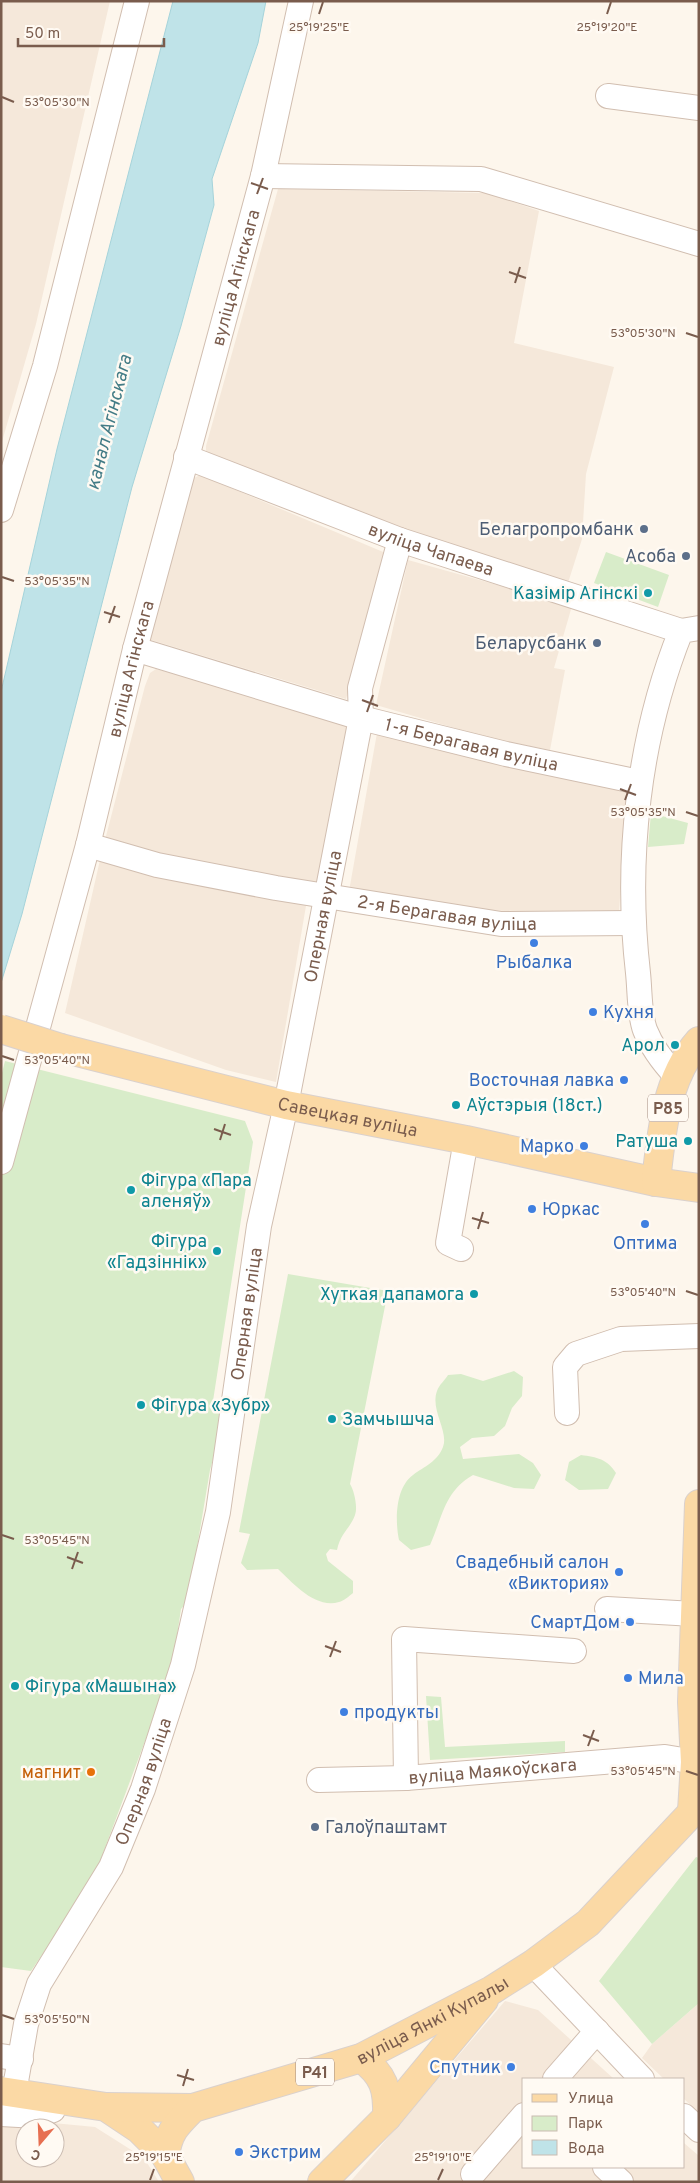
<svg xmlns="http://www.w3.org/2000/svg" width="700" height="2183" font-family="Overpass,sans-serif">
  <style>
    .residential { fill: #f5e8da; fill-rule: evenodd }
    .green { fill: #d8ecc9 }
    .water { fill: #bfe3e8; stroke: #a5d3da }
    .lines { fill: none; stroke-linecap: round; stroke-linejoin: round }
    .minor-casing { stroke: #d1beb0; stroke-width: 26 }
    .major-casing { stroke: #dad1cd; stroke-width: 30 }
    .minor { stroke: #fff; stroke-width: 24 }
    .major { stroke: #fbd9a5; stroke-width: 28 }
    .major-bridge-casing { stroke: #dad1cd; stroke-width: 30; stroke-linecap: butt }
    .major-bridge { stroke: #fbd9a5; stroke-width: 28 }
    .ticks { fill: none; stroke: #7a5c4d; stroke-width: 2 }
    .service-dot { fill: #5c6f8a; stroke: #fffaf3; stroke-width: 2 }
    .culture-dot { fill: #0f9aa8; stroke: #fffaf3; stroke-width: 2 }
    .shop-dot { fill: #3f7fe0; stroke: #fffaf3; stroke-width: 2 }
    .food-dot { fill: #e8710a; stroke: #fffaf3; stroke-width: 2 }
    .labels { text-anchor: middle; stroke-width: 5; stroke-linejoin: round; paint-order: stroke }
    .shield { fill: #fffaf3; stroke: #a28b7f; stroke-width: 1 }
    .shield-label { font-size: 16px; font-weight: bold; fill: #7a5c4d }
    .street-label { font-size: 18px; fill: #7a5c4d; stroke: #fffaf3 }
    .service-label { font-size: 18px; fill: #4e5e75; stroke: #fffaf3; text-anchor: end }
    .culture-label { font-size: 18px; fill: #0d838f; stroke: #fffaf3; text-anchor: end }
    .shop-label { font-size: 18px; fill: #366cbe; stroke: #fffaf3; text-anchor: start }
    .food-label { font-size: 18px; fill: #c56008; stroke: #fffaf3; text-anchor: end }
    .water-label { font-size: 19px; font-style: italic; fill: #437c86; stroke: #fffaf3 }
    .ticks-label { font-size: 12px; text-anchor: middle; fill: #7a5c4d; stroke: #fffaf3; stroke-width: 5; stroke-linejoin: round; paint-order: stroke }
  </style>
  <rect width="100%" height="100%" fill="#fdf6ec"/>
  <path class="residential" d="M1,1H110L36,324L1,445Z
    M278,189L487,193L539,211L514,343L614,367L586,474L582,539L567,586L306,496L206,455V446Z
    M200,475L388,554L346,699L148,639L192,479Z
    M408,560L572,606L554,668L565,670L550,750L492,739L376,705Z
    M156,669L343,719L350,729L319,886L167,855L105,840L145,686L150,673Z
    M377,733L627,788L619,913L464,910L348,897Z
    M100,860L307,900L276,1082L226,1070L65,1013Z
    M505,2001L538,2010L614,2079H524V2167H684V2143L699,2156V2182H350Z
    M699,2003V2113L684,2099V2079H664L642,2058L652,2044Z
    M1,2118L95,2127L144,2158L159,2182H1ZM25,2128H55V2158H25Z"/>
  <path class="green" d="M606,552L669,575L658,607L594,583Z
    M651,813L688,823L684,844L648,847Z
    M5,1061L245,1121L253,1142L213,1401L219,1407L222,1427L210,1470L188,1601L181,1609L172,1669L93,1880L31,1971L1,1967V1077Z
    M288,1274L388,1291L350,1484C354,1490 358,1507 355,1515C350,1529 341,1532 337,1550L330,1549L326,1554L328,1561L353,1581V1593C349,1596 344,1601 339,1602C315,1609 293,1583 278,1569L247,1570L241,1563L250,1534L239,1532Z
    M514,1371L523,1377L522,1396L512,1408L505,1426L494,1436L472,1438L460,1447L463,1459L519,1454L533,1463L541,1475L534,1489L514,1488L473,1475C444,1492 443,1516 430,1545L411,1550L399,1540C395,1521 395,1488 413,1475C425,1466 437,1462 443,1447C449,1431 430,1410 437,1391C439,1385 445,1380 448,1375L461,1374L483,1381Z
    M581,1455C597,1457 607,1459 616,1473L608,1489L579,1490L565,1480L569,1462Z
    M426,1696L441,1697L445,1747L565,1741V1752L430,1760Z
    M696,1857L699,1858V2003L652,2044L599,1981Z"/>
  <path class="water" d="M173,1H266L258,43L212,179L214,205L181,326L132,487L22,914L1,983V692L57,449Z"/>
  <g class="lines">
    <defs>
      <g id="minor">
        <path d="M608,96L699,108"/>
        <path d="M263,176L481,179L699,244"/>
        <path id="s1" d="M186,457L400,540L681,631"/>
        <path d="M1,510L45,366L137,1"/>
        <path id="s2" d="M135,649L361,718L506,754L639,782"/>
        <path id="s3" d="M88,845L157,865L276,888L501,924L632,923"/>
        <path d="M676,1076C663,1062 652,1048 645,1030C639,1014 640,991 638,973C625,859 638,738 681,631L699,628"/>
        <path id="s4" d="M1,1162L88,845L135,649L263,176L301,1"/>
        <path d="M461,1249L448,1243L466,1140"/>
        <path d="M567,1413L565,1367L576,1354L621,1339L699,1336"/>
        <path d="M607,1609L694,1614"/>
        <path d="M406,1778L404,1639L574,1651"/>
        <path id="s5" d="M319,1780L406,1778L665,1757L695,1762"/>
        <path d="M533,1964L642,2079"/>
        <path d="M1,2056L21,2059"/>
        <path d="M555,2079L597,2031"/>
        <path id="s6" d="M14,2093L26,2024L39,1984L111,1867L143,1789L183,1665L218,1512L259,1226L286,1105L361,718L360,688L400,540"/>
        <path d="M1,2114L37,2116L53,2110L57,2099"/>
        <path d="M684,2116L699,2130"/>
        <path d="M605,2167L621,2182"/>
        <path d="M473,2174L524,2115"/>
      </g>
      <g id="major">
        <path id="s7" d="M61,1048L286,1105L466,1140L656,1182L699,1188"/>
        <path d="M656,1182C661,1134 666,1078 699,1041"/>
        <path d="M692,1811L695,1762L692,1702L699,1504"/>
        <path d="M361,2058C384,2075 388,2089 387,2117"/>
        <path d="M1,2091L106,2107L139,2129L165,2155L180,2182"/>
        <path d="M106,2107L193,2108"/>
        <path id="s8" d="M165,2155C169,2131 176,2125 193,2108L361,2058L492,1990L533,1964L588,1923L699,1805"/>
        <path d="M322,2182L387,2117L484,2000"/>
      </g>
    </defs>
    <use href="#minor" class="minor-casing"/>
    <use href="#major" class="major-casing"/>
    <use href="#minor" class="minor"/>
    <use href="#major" class="major"/>
    <defs>
      <path id="major-bridge" d="M1,1029L61,1048"/>
    </defs>
    <use href="#major-bridge" class="major-bridge-casing"/>
    <use href="#major-bridge" class="major-bridge"/>
  </g>
  <path class="ticks" d="M319,14L323,2M607,14L611,2M2,97L14,102M251,183L268,189M257,194L263,178M509,272L526,278M515,283L520,267M686,333L698,337M2,577L14,581M104,612L120,617M109,623L115,606M362,700L378,706M367,712L373,695M620,789L636,795M625,800L631,784M686,812L698,816M2,1056L14,1060M214,1129L231,1135M220,1140L225,1124M472,1218L489,1223M478,1229L483,1212M686,1291L698,1295M2,1535L14,1539M67,1557L83,1563M72,1569L78,1552M325,1646L341,1652M330,1657L336,1641M583,1735L599,1741M588,1746L594,1730M686,1771L698,1775M2,2015L14,2019M177,2075L194,2080M183,2086L188,2069M150,2180L154,2169M438,2180L443,2169"/>
  <g class="service-dot">
    <circle cx="644" cy="529" r="5"/>
    <circle cx="686" cy="556" r="5"/>
    <circle cx="597" cy="643" r="5"/>
    <circle cx="315" cy="1827" r="5"/>
  </g>
  <g class="culture-dot">
    <circle cx="648" cy="593" r="5"/>
    <circle cx="675" cy="1045" r="5"/>
    <circle cx="456" cy="1105" r="5"/>
    <circle cx="688" cy="1141" r="5"/>
    <circle cx="131" cy="1190" r="5"/>
    <circle cx="217" cy="1251" r="5"/>
    <circle cx="474" cy="1294" r="5"/>
    <circle cx="141" cy="1405" r="5"/>
    <circle cx="332" cy="1419" r="5"/>
    <circle cx="15" cy="1686" r="5"/>
  </g>
  <g class="shop-dot">
    <circle cx="534" cy="943" r="5"/>
    <circle cx="593" cy="1012" r="5"/>
    <circle cx="624" cy="1080" r="5"/>
    <circle cx="584" cy="1146" r="5"/>
    <circle cx="532" cy="1209" r="5"/>
    <circle cx="645" cy="1224" r="5"/>
    <circle cx="619" cy="1572" r="5"/>
    <circle cx="630" cy="1622" r="5"/>
    <circle cx="628" cy="1678" r="5"/>
    <circle cx="344" cy="1712" r="5"/>
    <circle cx="511" cy="2067" r="5"/>
    <circle cx="239" cy="2152" r="5"/>
  </g>
  <circle class="food-dot" cx="91" cy="1772" r="5"/>
  <g class="labels">
    <g class="shield">
      <rect x="648" y="1094.5" width="40" height="27" rx="4"/>
      <rect x="296" y="2058.5" width="38" height="27" rx="4"/>
    </g>
    <g class="shield-label">
      <text x="668" y="1114">Р85</text>
      <text x="315" y="2078">Р41</text>
    </g>
    <g class="street-label">
      <text dy="6" stroke="none"><textPath href="#s4" startOffset="915">вуліца Агінскага</textPath></text>
      <text dy="6" stroke="none"><textPath href="#s1" startOffset="262">вуліца Чапаева</textPath></text>
      <text dy="6" stroke="none"><textPath href="#s4" startOffset="510">вуліца Агінскага</textPath></text>
      <text dy="6" stroke="none"><textPath href="#s2" startOffset="350">1-я Берагавая вуліца</textPath></text>
      <text dy="6" stroke="none"><textPath href="#s3" startOffset="366">2-я Берагавая вуліца</textPath></text>
      <text dy="6" stroke="none"><textPath href="#s6" startOffset="1226">Оперная вуліца</textPath></text>
      <text dy="6" stroke="none"><textPath href="#s7" startOffset="295">Савецкая вуліца</textPath></text>
      <text dy="6" stroke="none"><textPath href="#s6" startOffset="821">Оперная вуліца</textPath></text>
      <text dy="6" stroke="none"><textPath href="#s5" startOffset="174">вуліца Маякоўскага</textPath></text>
      <text dy="6" stroke="none"><textPath href="#s6" startOffset="341">Оперная вуліца</textPath></text>
      <text dy="6" stroke="none"><textPath href="#s8" startOffset="312">вуліца Янкі Купалы</textPath></text>
    </g>
    <g class="service-label">
      <text x="634" y="535">Белагропромбанк</text>
      <text x="676" y="562">Асоба</text>
      <text x="587" y="649">Беларусбанк</text>
      <text x="325" y="1833" text-anchor="start">Галоўпаштамт</text>
    </g>
    <g class="culture-label">
      <text x="638" y="599">Казімір Агінскі</text>
      <text x="665" y="1051">Арол</text>
      <text x="466" y="1111" text-anchor="start">Аўстэрыя (18ст.)</text>
      <text x="678" y="1147">Ратуша</text>
      <text x="141" y="1186" text-anchor="start">Фігура «Пара<tspan x="141" dy="21">аленяў»</tspan></text>
      <text x="207" y="1247">Фігура<tspan x="207" dy="21">«Гадзіннік»</tspan></text>
      <text x="464" y="1300">Хуткая дапамога</text>
      <text x="151" y="1411" text-anchor="start">Фігура «Зубр»</text>
      <text x="342" y="1425" text-anchor="start">Замчышча</text>
      <text x="25" y="1692" text-anchor="start">Фігура «Машына»</text>
    </g>
    <g class="shop-label">
      <text x="534" y="968" text-anchor="middle">Рыбалка</text>
      <text x="603" y="1018">Кухня</text>
      <text x="614" y="1086" text-anchor="end">Восточная лавка</text>
      <text x="574" y="1152" text-anchor="end">Марко</text>
      <text x="542" y="1215">Юркас</text>
      <text x="645" y="1249" text-anchor="middle">Оптима</text>
      <text x="609" y="1568" text-anchor="end">Свадебный салон<tspan x="609" dy="21">«Виктория»</tspan></text>
      <text x="620" y="1628" text-anchor="end">СмартДом</text>
      <text x="638" y="1684">Мила</text>
      <text x="354" y="1718">продукты</text>
      <text x="501" y="2073" text-anchor="end">Спутник</text>
      <text x="249" y="2158">Экстрим</text>
    </g>
    <g class="food-label">
      <text x="81" y="1778">магнит</text>
    </g>
    <g class="water-label">
      <text transform="translate(108 422) rotate(-76)" y="7">канал Агінскага</text>
    </g>
  </g>
  <g class="ticks-label">
    <text x="607" y="31">25°19'20"E</text>
    <text x="319" y="31">25°19'25"E</text>
    <text x="57" y="106">53°05'30"N</text>
    <text x="643" y="337">53°05'30"N</text>
    <text x="57" y="585">53°05'35"N</text>
    <text x="643" y="816">53°05'35"N</text>
    <text x="57" y="1064">53°05'40"N</text>
    <text x="643" y="1296">53°05'40"N</text>
    <text x="57" y="1544">53°05'45"N</text>
    <text x="643" y="1775">53°05'45"N</text>
    <text x="57" y="2023">53°05'50"N</text>
    <text x="154" y="2161">25°19'15"E</text>
    <text x="443" y="2161">25°19'10"E</text>
  </g>
  <rect width="700" height="2183" fill="none" stroke="#7a5c4d" stroke-width="5"/>
  <rect x="522" y="2078" width="162" height="90" fill="#fffaf3" stroke="#cabbb1"/>
  <rect x="532" y="2094" width="25" height="8" fill="#fbd9a5" stroke="#cabbb1"/>
  <text x="568" y="2103" font-size="15" fill="#7a5c4d">Улица</text>
  <rect x="532" y="2116" width="25" height="15" fill="#d8ecc9" stroke="#cabbb1"/>
  <text x="568" y="2128" font-size="15" fill="#7a5c4d">Парк</text>
  <rect x="532" y="2140" width="25" height="15" fill="#bfe3e8" stroke="#cabbb1"/>
  <text x="568" y="2153" font-size="15" fill="#7a5c4d">Вода</text>
  <g transform="translate(40 2143) rotate(199)"><circle r="24" fill="#fffaf3" stroke="#cabbb1"/>
  <path d="M0-4L9 19L0 12L-9 19Z" fill="#e76f51"/>
  <text y="-8" font-size="14" font-weight="bold" text-anchor="middle" fill="#7a5c4d">С</text>
  </g>
  <path d="M18 38v8h146v-8" fill="none" stroke="#7a5c4d" stroke-width="2.5"/>
  <text x="25" y="38" font-size="15" fill="#7a5c4d" stroke="#fffaf3" stroke-width="4" paint-order="stroke">50 m</text>
</svg>
